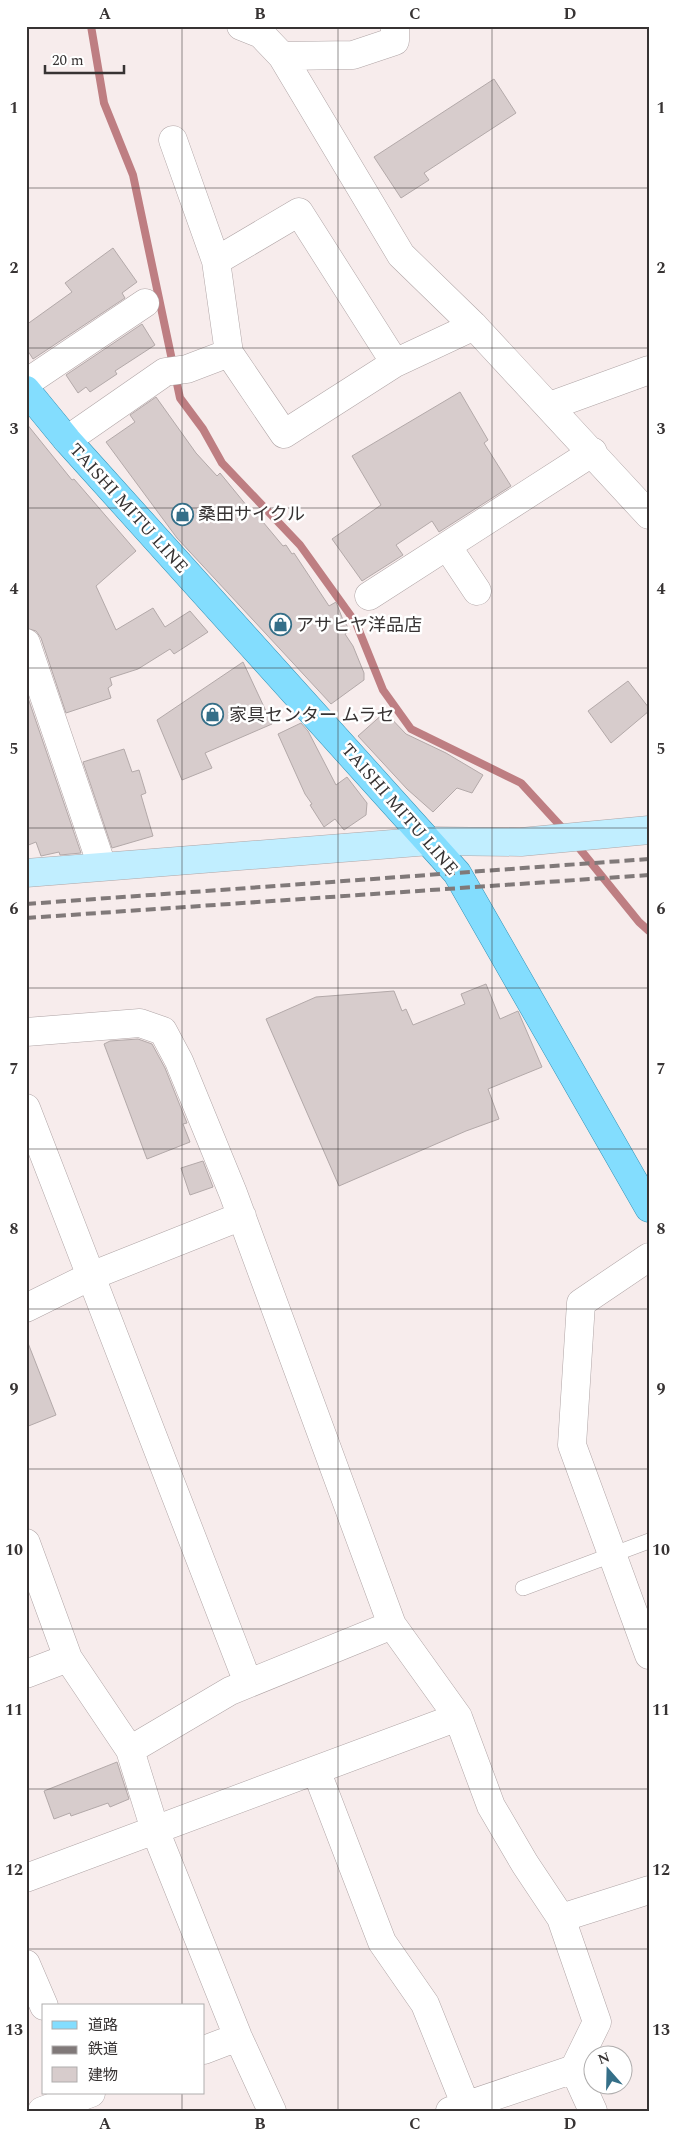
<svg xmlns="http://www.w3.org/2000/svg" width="675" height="2137" font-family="Spectral,'Noto Sans JP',serif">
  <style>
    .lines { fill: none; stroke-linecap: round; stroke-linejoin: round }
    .stream { stroke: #be7e82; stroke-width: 8 }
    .building { fill: #d7cccc; stroke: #b3a9a9 }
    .lane-casing { stroke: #b0a5a6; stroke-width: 16 }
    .street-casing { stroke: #b0a5a6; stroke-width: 29 }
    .secondary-casing { stroke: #b0a5a6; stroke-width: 29 }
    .primary-casing { stroke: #3393b7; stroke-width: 29 }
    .lane { stroke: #fff; stroke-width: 15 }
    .street { stroke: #fff; stroke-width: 28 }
    .secondary { stroke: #c1eeff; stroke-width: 28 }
    .primary { stroke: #83ddfe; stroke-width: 28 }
    .rail { stroke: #807979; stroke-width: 4; stroke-dasharray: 10 5; stroke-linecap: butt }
    .grid { fill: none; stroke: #373333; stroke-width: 1; stroke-opacity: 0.55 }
    .labels { text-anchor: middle; stroke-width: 5; stroke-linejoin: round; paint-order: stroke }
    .street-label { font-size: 18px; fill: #373333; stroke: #fff }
    .poi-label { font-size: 18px; fill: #373333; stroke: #fff; text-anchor: start }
    .neatline { fill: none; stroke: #373333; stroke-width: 2 }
    .grid-label { font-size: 16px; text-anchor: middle; font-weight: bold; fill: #373333 }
  </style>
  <rect width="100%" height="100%" fill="#f7ecec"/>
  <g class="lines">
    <path class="stream" d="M91,26L104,103L133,175L180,398L203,429L222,463L300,545L356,623L383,690L411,729L521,783L566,832
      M575,843L639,922L649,931"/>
  </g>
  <path class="building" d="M494,79L516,113L424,173L429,180L401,198L374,157Z
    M113,248L137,282L122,293L125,298L33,359L26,348V325L72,292L65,283Z
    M142,324L155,345L115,371L117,374L90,392L86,387L78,393L66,375Z
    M460,392L488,440L484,443L511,486L439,532L432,521L396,545L403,555L362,581L332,539L381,505L352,456Z
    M156,397L196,453L217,476L220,473L256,517L258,516L283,546L286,545L292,554L294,553L329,606L336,602L343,620L350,630L345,634L353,646L364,673V680L331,704L177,538L106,442L135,422L130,415Z
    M26,423L72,480L74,479L136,551L96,586L116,630L153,608L165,627L190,611L208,632L174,654L170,649L138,669L110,678L112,685L108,688L111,698L66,713L41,638L36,631L26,628Z
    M243,662L272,724L205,753L212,768L182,780L157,720Z
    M628,681L649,708V711L611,743L588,711Z
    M26,692L81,853L60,855L59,852L41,856L36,842L26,846Z
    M385,712L406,734L446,753L483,775L472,793L457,788L433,812L407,789L358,736Z
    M301,723L308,731L336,785L347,777L367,803L366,815L344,830L335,819L324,827L310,805L312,804L305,794L278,734Z
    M124,749L132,772L139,770L146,793L141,795L153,836L112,848L83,762Z
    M486,984L500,1019L518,1011L542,1067L488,1089L499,1119L466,1131L339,1186L266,1019L316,997L394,991L402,1011L406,1009L413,1025L465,1004L461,994Z
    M138,1039L152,1044L165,1068L187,1123L183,1124L190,1142L147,1159L104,1044L110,1041Z
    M203,1161L213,1187L190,1195L181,1168Z
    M28,1343L56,1415L26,1427V1344Z
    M117,1762L129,1799L110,1807L108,1803L71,1816L70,1813L54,1819L44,1791Z"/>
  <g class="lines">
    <defs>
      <path id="lane" d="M523,1588L649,1541"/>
      <path id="street" d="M241,26L261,34L282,56L401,255L474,326L649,515
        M282,56L353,55L395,41V26
        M173,140L216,261L229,353L284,434L395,363L474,326
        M216,261L299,212L395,363
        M26,383L145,303
        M550,406L649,370
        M67,440L165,372L187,369L229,353
        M447,546L477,591
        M369,596L593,452
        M26,643L102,866
        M26,1032L140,1023L163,1031L179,1061L233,1193L392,1625L458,1717
        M26,1108L248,1683
        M649,1257L581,1303L572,1445L649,1655
        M26,1308L91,1276L242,1216
        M26,1543L68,1658L130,1750L155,1830L238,2037L272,2111
        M26,1674L68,1658
        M130,1750L230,1691L392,1625
        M316,1770L382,1942L425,2004L468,2111
        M26,1878L458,1717L491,1806L525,1864L561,1918
        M26,1964L44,2006
        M204,2050L238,2037
        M574,2069L593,2111
        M42,2111L91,2093
        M450,2111L574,2069L597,2022L561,1918L649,1890"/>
      <path id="secondary" d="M26,873L430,841L521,842L649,830"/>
      <path id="primary" d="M26,390L67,440L457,873L649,1208"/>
    </defs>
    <use href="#lane" class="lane-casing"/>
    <use href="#street" class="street-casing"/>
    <use href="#secondary" class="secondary-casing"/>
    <use href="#primary" class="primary-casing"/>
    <use href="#lane" class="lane"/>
    <use href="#street" class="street"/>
    <use href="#secondary" class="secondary"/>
    <use href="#primary" class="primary"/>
    <path class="rail" d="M26,904L649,859
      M26,918L649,875"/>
  </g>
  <path class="grid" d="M182,26V2006M338,26V2111M492,26V2111M26,188H649M26,348H649M26,508H649M26,668H649M26,828H649M26,988H649M26,1149H649M26,1309H649M26,1469H649M26,1629H649M26,1789H649M26,1949H649M182,2093V2111"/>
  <defs>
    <symbol id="shop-ring" viewBox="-11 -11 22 22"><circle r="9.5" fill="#fff" stroke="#356f88" stroke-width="1.5"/><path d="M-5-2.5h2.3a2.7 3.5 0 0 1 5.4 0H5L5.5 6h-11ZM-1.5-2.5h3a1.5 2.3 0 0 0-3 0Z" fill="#356f88"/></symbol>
  </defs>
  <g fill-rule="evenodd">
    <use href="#shop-ring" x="170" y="502" width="25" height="25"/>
    <use href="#shop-ring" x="268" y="612" width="25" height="25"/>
    <use href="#shop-ring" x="200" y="702" width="25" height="25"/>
  </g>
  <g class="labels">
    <g class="street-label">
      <text transform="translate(129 508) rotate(48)" y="6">TAISHI MITU LINE</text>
      <text transform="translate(400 809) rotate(49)" y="6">TAISHI MITU LINE</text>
    </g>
    <g class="poi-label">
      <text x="198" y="520">桑田サイクル</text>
      <text x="296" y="631">アサヒヤ洋品店</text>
      <text x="229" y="721">家具センター ムラセ</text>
    </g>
  </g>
  <rect width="675" height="2137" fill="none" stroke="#ffffff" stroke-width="55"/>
  <rect x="42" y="2004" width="162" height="90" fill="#ffffff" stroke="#afadad"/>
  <rect x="52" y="2021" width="25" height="8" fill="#83ddfe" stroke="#afadad"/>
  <text x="88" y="2030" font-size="15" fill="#373333">道路</text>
  <rect x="52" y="2046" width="25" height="8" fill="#807979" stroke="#afadad"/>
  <text x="88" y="2054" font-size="15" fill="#373333">鉄道</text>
  <rect x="52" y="2067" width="25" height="15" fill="#d7cccc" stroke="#afadad"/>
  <text x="88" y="2080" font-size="15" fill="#373333">建物</text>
  <g transform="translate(608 2070) rotate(340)"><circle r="24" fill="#ffffff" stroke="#afadad"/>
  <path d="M0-4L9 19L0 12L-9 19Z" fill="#356f88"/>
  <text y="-8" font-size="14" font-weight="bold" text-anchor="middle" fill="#373333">N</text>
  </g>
  <path d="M45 65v8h79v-8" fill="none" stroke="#373333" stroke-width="2.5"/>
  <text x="52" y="65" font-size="15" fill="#373333" stroke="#ffffff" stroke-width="4" paint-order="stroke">20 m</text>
  <rect x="28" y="28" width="620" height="2082" class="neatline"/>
  <g class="grid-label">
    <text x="105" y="19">A</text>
    <text x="260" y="19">B</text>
    <text x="415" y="19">C</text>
    <text x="570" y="19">D</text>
    <text x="14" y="113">1</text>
    <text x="661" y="113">1</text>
    <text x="14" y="273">2</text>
    <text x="661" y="273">2</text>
    <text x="14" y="434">3</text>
    <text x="661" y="434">3</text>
    <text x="14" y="594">4</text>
    <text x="661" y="594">4</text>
    <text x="14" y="754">5</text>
    <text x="661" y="754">5</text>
    <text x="14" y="914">6</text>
    <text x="661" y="914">6</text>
    <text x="14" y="1074">7</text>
    <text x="661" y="1074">7</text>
    <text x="14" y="1234">8</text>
    <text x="661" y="1234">8</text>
    <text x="14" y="1394">9</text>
    <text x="661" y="1394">9</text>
    <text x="14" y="1555">10</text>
    <text x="661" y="1555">10</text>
    <text x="14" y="1715">11</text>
    <text x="661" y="1715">11</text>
    <text x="14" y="1875">12</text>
    <text x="661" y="1875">12</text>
    <text x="14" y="2035">13</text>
    <text x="661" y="2035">13</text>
    <text x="105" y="2129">A</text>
    <text x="260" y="2129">B</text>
    <text x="415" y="2129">C</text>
    <text x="570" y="2129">D</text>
  </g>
</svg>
